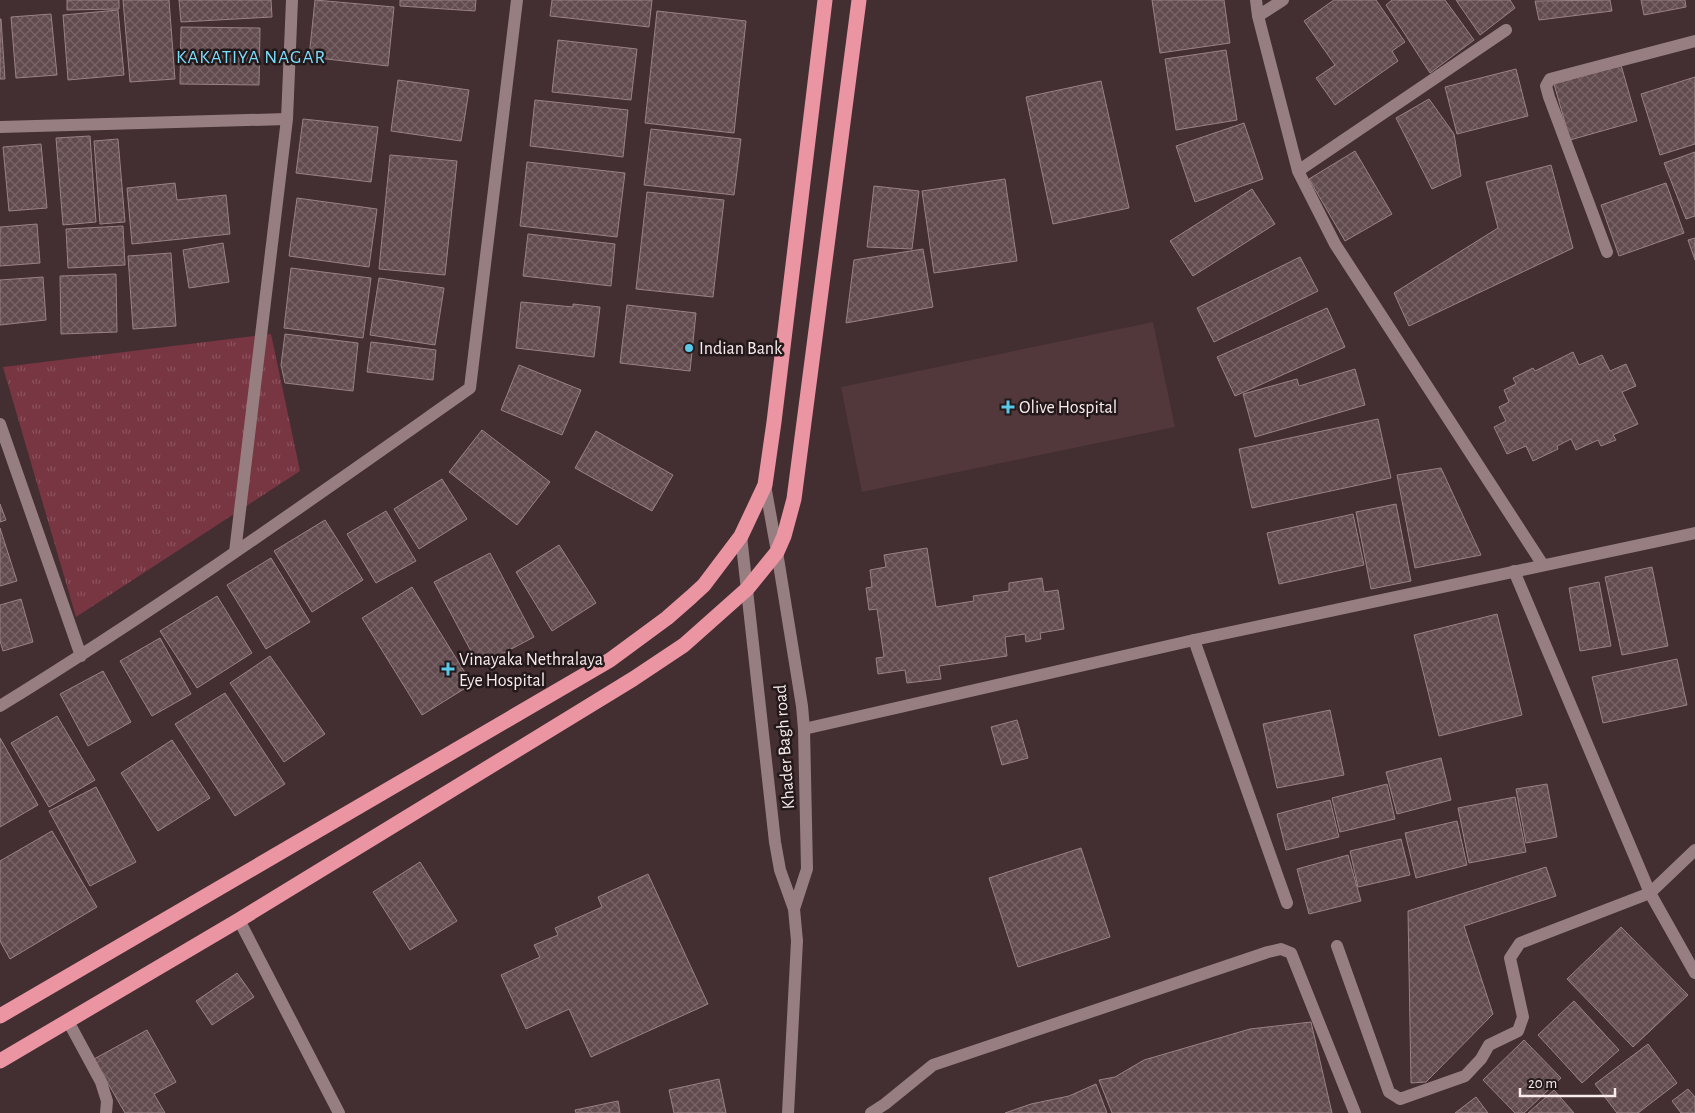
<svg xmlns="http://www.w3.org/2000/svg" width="1695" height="1113" font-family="'Alegreya Sans',sans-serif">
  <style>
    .built { fill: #52373b }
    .park { fill: url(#park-tufts) }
    .building { fill: url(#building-cross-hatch); stroke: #9a8184 }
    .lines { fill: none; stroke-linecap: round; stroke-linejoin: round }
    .lane { stroke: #977e81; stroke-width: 12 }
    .street { stroke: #977e81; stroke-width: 12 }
    .secondary { stroke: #977e81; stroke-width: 12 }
    .highway { stroke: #eb94a2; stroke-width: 15 }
    .poi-dot { fill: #5bc8e7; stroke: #23191b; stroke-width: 2 }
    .labels { text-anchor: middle; stroke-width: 5; stroke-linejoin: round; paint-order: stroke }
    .poi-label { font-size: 18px; fill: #faeced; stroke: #23191b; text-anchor: start }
    .street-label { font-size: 18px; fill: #faeced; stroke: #23191b }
    .neighbourhood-label { font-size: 19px; letter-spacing: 1px; fill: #7cddfa; stroke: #23191b }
  </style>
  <defs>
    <pattern id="park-tufts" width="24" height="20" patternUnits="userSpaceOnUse" patternTransform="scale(1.25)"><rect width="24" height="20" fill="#783542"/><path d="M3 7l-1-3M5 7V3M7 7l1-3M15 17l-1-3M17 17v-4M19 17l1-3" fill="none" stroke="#8c525e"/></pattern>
    <pattern id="building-cross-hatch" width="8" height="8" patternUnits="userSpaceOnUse" patternTransform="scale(1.25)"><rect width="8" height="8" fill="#614b4e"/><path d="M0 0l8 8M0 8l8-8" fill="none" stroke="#796568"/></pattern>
  </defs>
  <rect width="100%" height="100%" fill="#432e31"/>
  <path class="built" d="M1153,322L1175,427L862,492L841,387Z"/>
  <path class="park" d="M271,334L300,471L76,617L3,367Z"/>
  <path class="building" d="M67,0H119V9L67,10Z
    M123,0H169L175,79L130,82Z
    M179,0H271L272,17L181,22Z
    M315,0L394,7L388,66L309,57Z
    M400,0H476L475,11L400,6Z
    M552,0H652L649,27L550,16Z
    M1152,0H1224L1230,43L1160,53Z
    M1334,0H1376L1405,42L1392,51L1398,61L1335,105L1316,78L1335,65L1304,21Z
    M1392,0H1445L1474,40L1430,73L1386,5Z
    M1456,0H1510L1515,8L1480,35Z
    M1610,0L1612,11L1539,20L1535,1Z
    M1641,0H1685L1686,7L1644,15Z
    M118,10L124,75L68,80L63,15Z
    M657,11L746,21L734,133L645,123Z
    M51,14L57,75L16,78L11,17Z
    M0,19H1L5,79H0Z
    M181,27L260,28L259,85L180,84Z
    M558,40L637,49L631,100L552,92Z
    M1226,50L1237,120L1176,130L1165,59Z
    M1621,65L1637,121L1570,140L1554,84Z
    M1516,69L1528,116L1457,134L1445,87Z
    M1695,77V144L1660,155L1641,94Z
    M398,80L469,90L461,141L391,131Z
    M1101,81L1129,208L1053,224L1026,97Z
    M1429,99L1454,134L1461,176L1432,189L1396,118Z
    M535,100L628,110L623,157L530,146Z
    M303,119L378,127L371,182L296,173Z
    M1244,123L1263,179L1195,202L1176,146Z
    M651,129L741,139L734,195L644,185Z
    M90,136L96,222L63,225L56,138Z
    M118,139L125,222L100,224L94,141Z
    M41,144L47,208L9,211L3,147Z
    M1355,151L1392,214L1345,241L1309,179Z
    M1695,152V216L1686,219L1664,163Z
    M390,155L457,161L445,275L379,269Z
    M527,162L625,173L617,237L520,226Z
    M1551,165L1573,248L1409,326L1394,293L1498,228L1486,182Z
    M1005,179L1017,261L934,273L922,191Z
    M175,183L177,200L226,195L230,234L132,244L127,188Z
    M1666,183L1684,233L1619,256L1601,205Z
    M874,186L919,191L912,249L867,247Z
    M1252,189L1275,224L1193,276L1170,241Z
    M647,192L724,200L713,297L636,289Z
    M297,198L377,209L369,267L289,256Z
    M37,224L40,263L0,266V227Z
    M123,226L125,265L68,268L66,229Z
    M528,234L615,244L611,286L523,276Z
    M1695,238V260L1688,240Z
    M223,243L229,282L189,288L183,250Z
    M923,249L933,307L846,323L854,260Z
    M171,253L176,326L133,329L128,256Z
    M1300,257L1318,291L1214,342L1197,308Z
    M291,268L371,278L363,338L284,328Z
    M116,274L117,332L61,334L60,276Z
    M43,277L46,320L0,325V280Z
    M379,278L444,288L435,345L370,335Z
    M521,302L573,307V304L600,307L594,357L516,348Z
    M627,305L696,313L690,371L620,363Z
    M1327,308L1345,347L1235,396L1217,357Z
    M285,334L358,343L353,391L285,383L281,365Z
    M371,342L436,350L433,380L367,372Z
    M1573,352L1579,365L1602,355L1610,371L1626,364L1636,386L1622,392L1638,424L1613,435L1616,440L1601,446L1598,440L1576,450L1571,439L1557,446L1558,449L1533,461L1526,446L1507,454L1494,427L1506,421L1499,407L1509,402L1504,390L1516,384L1513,378L1533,368L1535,371Z
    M519,365L581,390L562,435L501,410Z
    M1355,369L1365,405L1255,437L1243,394L1297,379L1299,386Z
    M1378,419L1391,478L1252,508L1239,449Z
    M482,430L550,482L517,525L449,472Z
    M596,431L673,475L652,511L575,468Z
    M1441,468L1481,555L1415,568L1397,475Z
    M442,479L467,519L419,549L394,509Z
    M0,504L6,520L0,522Z
    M1396,504L1411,581L1371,589L1356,512Z
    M386,511L416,561L376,583L347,534Z
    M1353,514L1364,565L1279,584L1267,533Z
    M325,520L363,580L312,612L274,551Z
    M0,528L17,581L0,586Z
    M559,545L596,603L552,631L516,572Z
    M927,548L936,607L974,601L973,596L1009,591V583L1042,578L1044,592L1058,590L1064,629L1040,633L1041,639L1026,642L1025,634L1005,637L1007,656L939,666L941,679L907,683L905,670L878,674L876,658L884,657L877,609L869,610L866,588L872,587L870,570L886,567L884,555Z
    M490,553L534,637L479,666L434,582Z
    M271,558L310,622L266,649L227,585Z
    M1652,567L1668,646L1622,655L1605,577Z
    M1599,582L1611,646L1580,651L1569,588Z
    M412,587L472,684L422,715L362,618Z
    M217,596L252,653L197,688L160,631Z
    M21,599L33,642L3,651L0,641V605Z
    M1497,614L1522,715L1439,736L1414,635Z
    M160,638L191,694L152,716L120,661Z
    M270,656L325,734L284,762L230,683Z
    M1677,659L1687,705L1603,723L1592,677Z
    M103,671L131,722L88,746L60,694Z
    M225,693L285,784L235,816L175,724Z
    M1330,710L1344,775L1277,788L1263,724Z
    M57,716L95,780L49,807L11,743Z
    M1017,720L1028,758L1002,765L991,727Z
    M0,738L38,805L0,827Z
    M172,740L210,798L158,831L121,773Z
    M1441,758L1451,800L1397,814L1386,772Z
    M1387,784L1395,819L1340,832L1332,798Z
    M1547,784L1557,837L1526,843L1516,789Z
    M96,787L136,862L90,886L49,811Z
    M1515,797L1526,852L1469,863L1458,808Z
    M1330,800L1339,837L1286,850L1277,814Z
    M1457,821L1467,865L1416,878L1405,833Z
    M52,831L97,907L10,959L0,941V861Z
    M1401,839L1410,875L1358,887L1350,851Z
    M1081,848L1110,937L1018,967L989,878Z
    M1348,855L1361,901L1309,914L1297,869Z
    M420,862L457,921L410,950L373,892Z
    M1546,867L1556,896L1464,926L1493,1014L1426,1082L1411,1083L1408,911Z
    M648,874L708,1004L591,1057L569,1009L526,1029L501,975L540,957L534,945L558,935L555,928L602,907L598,897Z
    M1621,927L1688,995L1633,1047L1567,979Z
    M237,973L254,997L212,1025L196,1001Z
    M1574,1001L1619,1050L1582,1083L1538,1035Z
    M1311,1022L1332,1113H1112L1099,1080L1115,1077L1144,1060L1250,1029Z
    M147,1030L176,1082L154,1094L165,1113H125L94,1059Z
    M1524,1040L1561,1078L1524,1113H1515L1483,1080Z
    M1648,1044L1677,1083L1638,1113H1617L1595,1084Z
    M719,1079L726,1113H674L669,1090Z
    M1096,1084L1107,1113H1005L1031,1104L1069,1096Z
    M1688,1089L1695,1097V1113H1681L1672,1101Z
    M1554,1090L1574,1113H1528Z
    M1476,1097L1488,1113H1455Z
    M618,1101L620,1113H576L575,1110Z"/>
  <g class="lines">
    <path class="lane" d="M239,920L339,1113
      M68,1021L101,1082L107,1101L106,1113"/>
    <path class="street" d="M1256,0L1258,16L1298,171L1335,244L1543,565
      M1258,16L1283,0
      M0,127L287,119
      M1298,171L1506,30
      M1607,252L1549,97L1546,86L1550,79L1695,41
      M0,424L81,656
      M235,552L287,119L292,0
      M1514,571L1650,893L1695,973
      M1194,640L1287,903
      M0,706C161,607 315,497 470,388L517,0
      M1337,946L1389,1092L1400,1099L1465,1076L1481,1059L1489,1045L1518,1031L1523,1017L1510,958L1520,943L1650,893L1695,850
      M871,1113L885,1104L933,1065L1268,952L1281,949L1291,953L1355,1113"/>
    <path class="secondary" d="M765,485L777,552L802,706L804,729L807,869L794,909
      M741,536L775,842L780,870L794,909L797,941L788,1113
      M804,729L1194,640L1695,533"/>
    <path class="highway" d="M0,1016L610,660L667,618L691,597L704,585L741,536L765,485L774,422L825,0
      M0,1061L239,920L633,679L684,645L747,589L777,552L784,536L794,499L859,0"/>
  </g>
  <g class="poi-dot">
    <circle cx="689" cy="348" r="5"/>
    <path d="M1005.5 399.5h5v5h5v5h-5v5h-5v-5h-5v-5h5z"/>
    <path d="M445.5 661.5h5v5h5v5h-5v5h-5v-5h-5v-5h5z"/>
  </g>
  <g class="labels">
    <g class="poi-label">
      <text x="699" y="354">Indian Bank</text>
      <text x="1019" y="413">Olive Hospital</text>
      <text x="459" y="665">Vinayaka Nethralaya<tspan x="459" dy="21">Eye Hospital</tspan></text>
    </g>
    <g class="street-label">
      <text transform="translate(784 747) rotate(-94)" y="6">Khader Bagh road</text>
    </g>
    <g class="neighbourhood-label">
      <text x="251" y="63">KAKATIYA NAGAR</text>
    </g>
  </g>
  <path d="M1520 1088v8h95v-8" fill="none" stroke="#faeced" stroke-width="2.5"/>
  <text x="1528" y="1088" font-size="15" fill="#faeced" stroke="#23191b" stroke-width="4" paint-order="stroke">20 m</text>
</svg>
